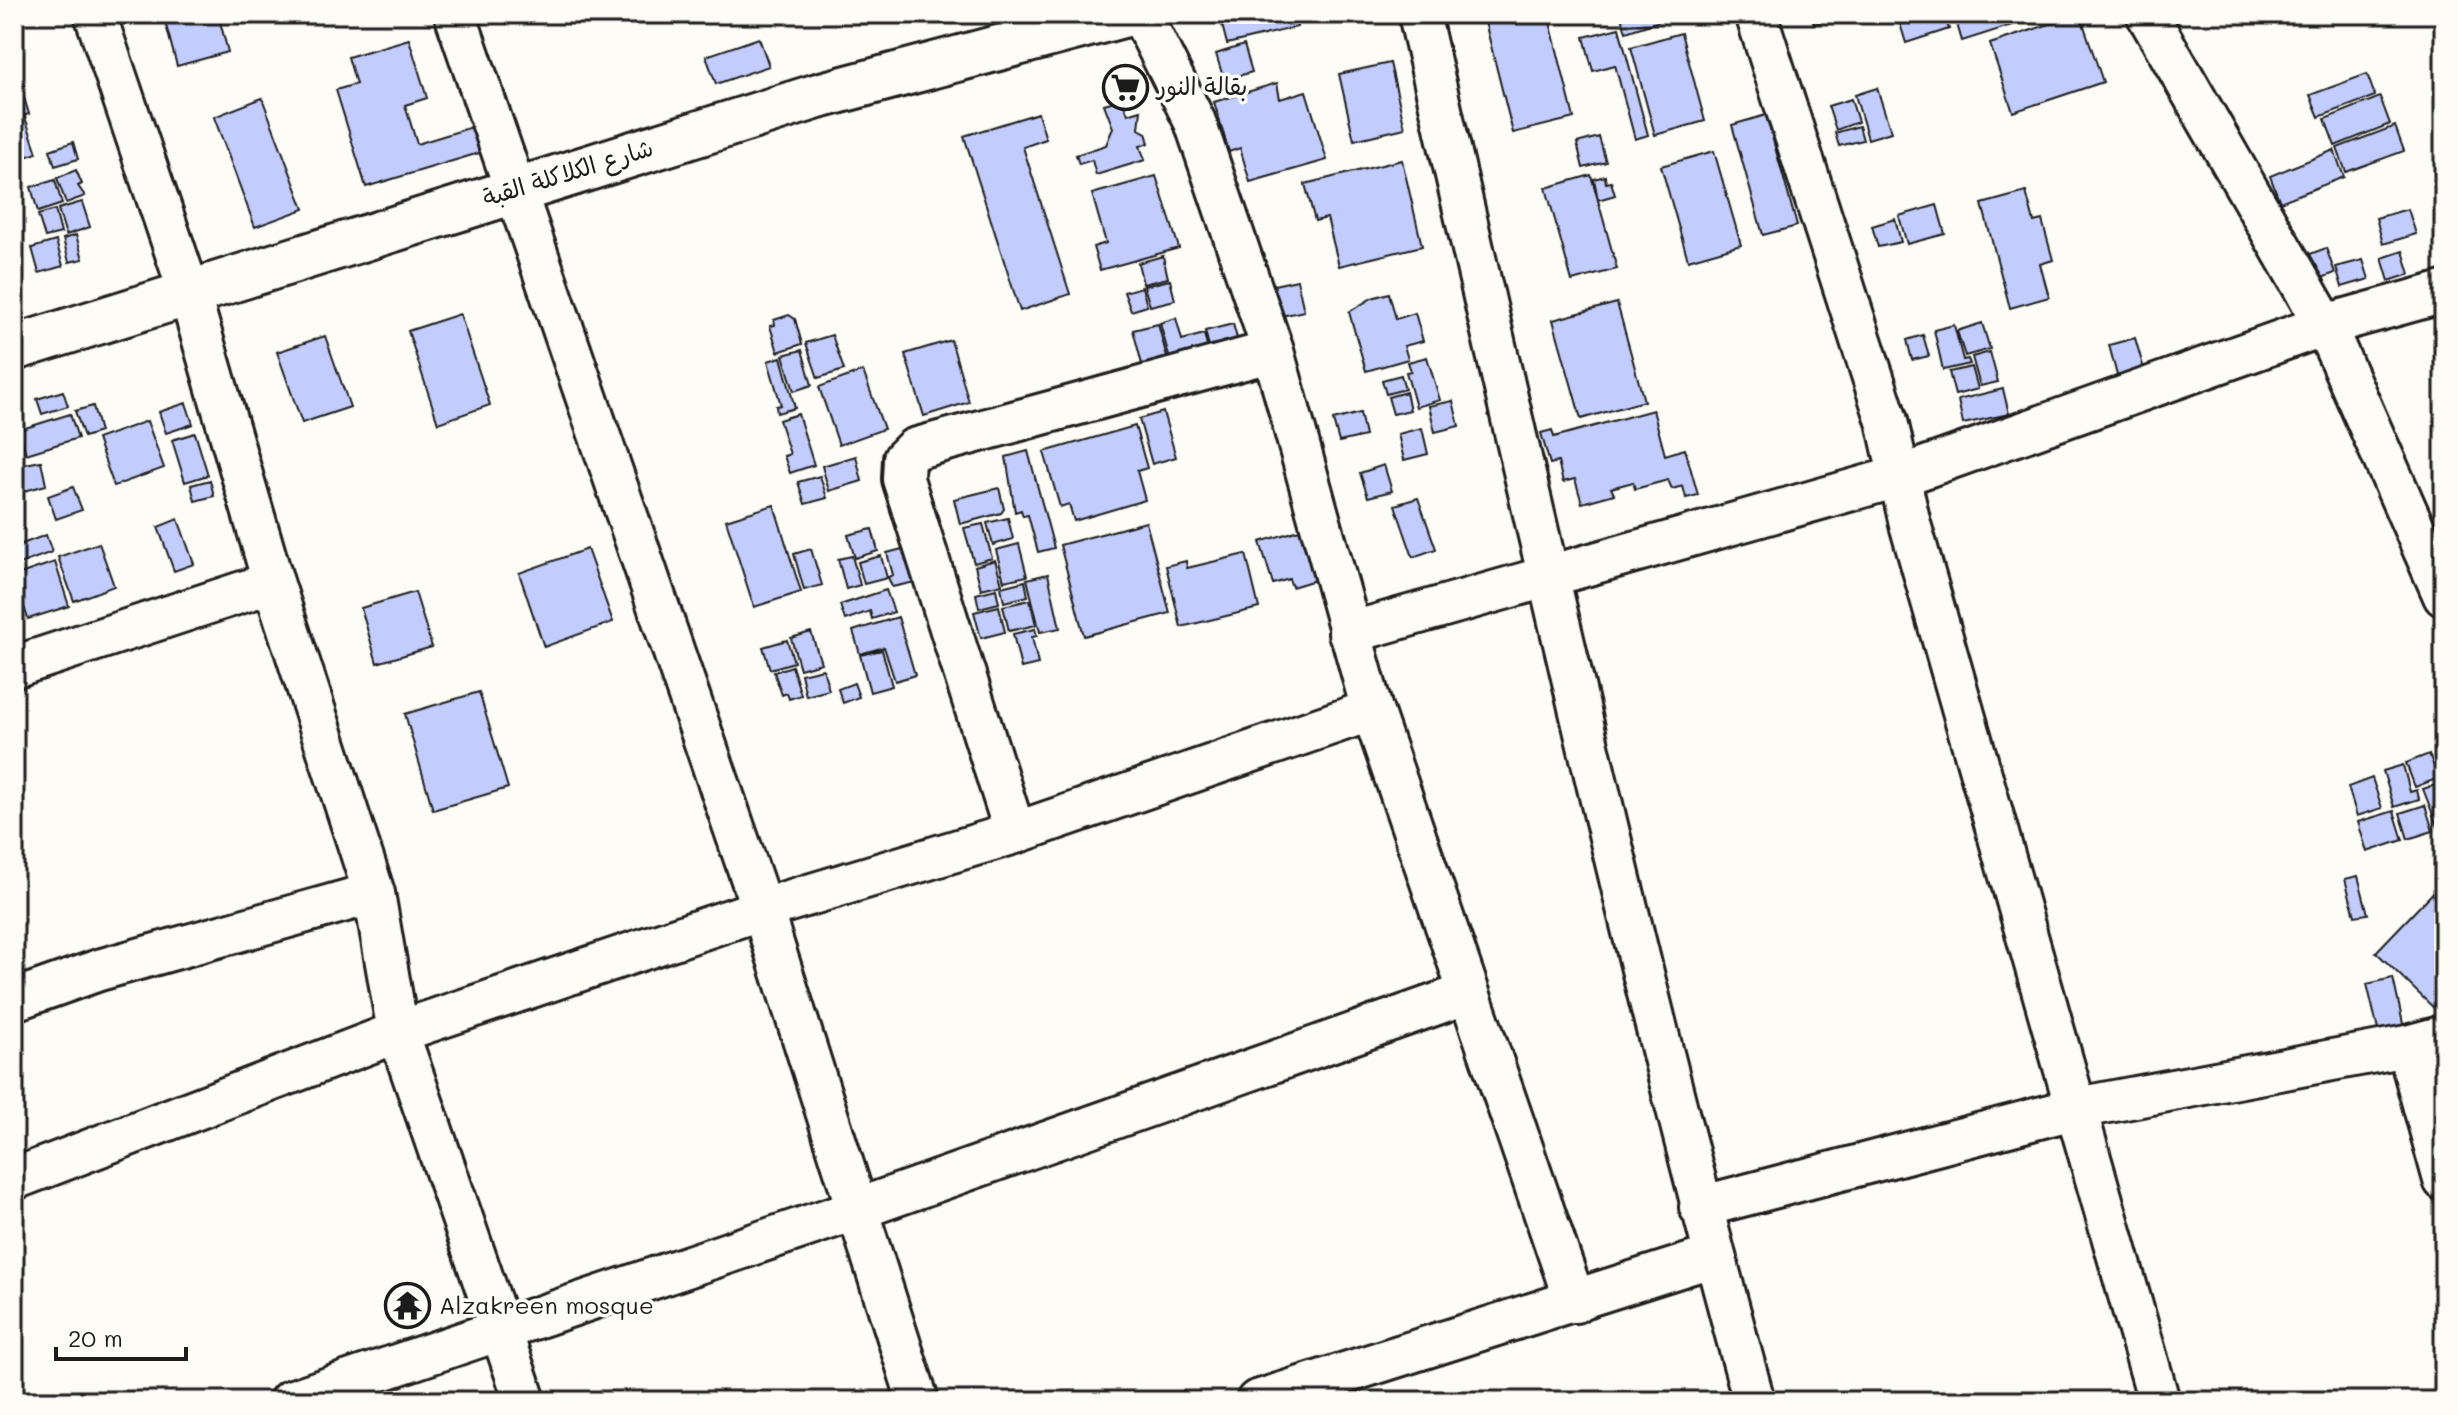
<svg xmlns="http://www.w3.org/2000/svg" width="2458" height="1415" font-family="Mali,'Playpen Sans Arabic',sans-serif">
  <style>
    .building { fill: #c2cdfe; stroke: #1c1c1c; stroke-width: 2 }
    .lines { fill: none; stroke-linecap: round; stroke-linejoin: round }
    .minor-casing { stroke: #1c1c1c; stroke-width: 46 }
    .tertiary-casing { stroke: #1c1c1c; stroke-width: 50 }
    .minor { stroke: #fdfcf7; stroke-width: 40 }
    .tertiary { stroke: #fdfcf7; stroke-width: 44 }
    .labels { text-anchor: middle; stroke-width: 7; stroke-linejoin: round; paint-order: stroke }
    .poi-label { font-size: 24px; fill: #1c1c1c; stroke: #fdfcf7; text-anchor: start }
    .street-label { font-size: 24px; fill: #1c1c1c; stroke: #fdfcf7 }
  </style>
  <rect width="100%" height="100%" fill="#fdfcf7"/>
  <filter id="ink" filterUnits="userSpaceOnUse"><feTurbulence type="fractalNoise" baseFrequency=".0125" numOctaves="2"/><feDisplacementMap in="SourceGraphic" scale="16" xChannelSelector="R" yChannelSelector="G"/><feConvolveMatrix kernelMatrix="1 2 1 2 8 2 1 2 1" color-interpolation-filters="sRGB"/></filter>
  <g filter="url(#ink)">
    <path class="building" d="M163,14H218L228,52L177,66Z
      M1268,14H1298L1297,27L1227,44L1222,25Z
      M1483,14H1548L1574,118L1513,133Z
      M1620,14H1677L1678,15L1626,32Z
      M1811,14H1851L1814,24Z
      M1897,14H1944L1949,29L1906,43Z
      M1954,14H2022L2025,21L1962,41Z
      M2080,14L2103,82L2013,112L1990,44Z
      M1619,28L1648,135L1635,139L1615,65L1593,71L1584,37Z
      M1681,33L1705,121L1655,135L1631,47Z
      M759,38L769,66L716,84L706,56Z
      M409,39L427,98L405,105L417,144L472,127L479,153L366,187L336,90L356,84L348,57Z
      M1244,45L1252,72L1224,80L1216,54Z
      M1390,63L1405,128L1354,140L1339,74Z
      M2367,74L2375,96L2319,117L2310,95Z
      M1277,83L1280,99L1306,91L1327,160L1250,182L1240,148L1229,152L1214,102Z
      M1877,88L1891,132L1868,139L1855,95Z
      M18,90L23,94L29,114L14,118V91Z
      M2380,97L2390,124L2335,146L2325,119Z
      M262,98L304,209L255,227L214,117Z
      M1122,99L1128,114L1141,110L1139,129L1146,133L1149,143L1140,146L1145,160L1096,175L1092,160L1079,164L1076,155L1106,145L1113,128L1104,104Z
      M1851,99L1858,122L1836,130L1828,106Z
      M1038,113L1046,139L1023,147L1070,294L1020,311L964,136Z
      M1766,115L1797,226L1763,235L1732,125Z
      M25,117L37,153L17,160L14,121Z
      M1859,126L1863,140L1839,146L1835,133Z
      M2395,126L2404,151L2346,172L2337,148Z
      M1599,137L1606,162L1583,168L1577,143Z
      M73,142L78,159L55,166L50,150Z
      M2334,150L2344,177L2280,202L2270,176Z
      M1714,151L1741,245L1688,260L1661,166Z
      M1402,160L1422,246L1339,266L1327,218L1315,221L1305,184Z
      M76,170L82,184L78,186L85,196L66,203L57,178Z
      M1591,175L1617,269L1572,281L1546,188Z
      M1156,176L1179,248L1100,270L1093,247L1106,243L1092,194Z
      M1605,176L1606,183L1611,182L1615,195L1598,200L1594,179Z
      M55,180L62,204L38,212L31,187Z
      M2026,192L2034,222L2042,220L2053,260L2040,264L2049,297L2010,308L1982,204Z
      M82,202L90,227L66,235L58,209Z
      M1937,205L1945,234L1907,244L1899,216Z
      M2408,209L2416,234L2383,244L2376,218Z
      M55,210L61,233L45,237L38,215Z
      M1895,219L1901,242L1878,247L1872,226Z
      M76,235L83,259L69,262L63,239Z
      M56,241L63,266L39,273L32,248Z
      M2326,248L2335,273L2312,282L2302,257Z
      M2403,251L2410,274L2389,281L2382,258Z
      M1163,256L1168,278L1143,284L1138,263Z
      M2363,260L2369,279L2342,287L2336,267Z
      M1170,280L1175,300L1150,306L1144,286Z
      M1297,280L1304,311L1281,316L1274,285Z
      M1142,287L1147,306L1131,311L1124,292Z
      M1389,293L1396,319L1415,313L1423,341L1404,346L1408,359L1366,371L1349,312L1372,298Z
      M1617,303L1644,401L1581,419L1553,320Z
      M460,314L490,405L438,423L408,331Z
      M789,315L795,319L802,344L778,352L770,326L775,325L774,320Z
      M1176,318L1182,340L1204,334L1208,350L1170,360L1160,323Z
      M1982,323L1990,349L1965,356L1957,331Z
      M1158,324L1168,361L1143,368L1133,330Z
      M1233,324L1238,342L1210,350L1205,331Z
      M1954,325L1963,360L1968,359L1970,364L1943,370L1934,330Z
      M832,335L844,370L818,378L806,343Z
      M1923,335L1929,356L1912,360L1907,340Z
      M325,336L350,407L302,423L277,352Z
      M2135,338L2146,376L2119,383L2109,345Z
      M951,340L969,402L924,416L905,354Z
      M802,350L812,385L794,391L783,355Z
      M1990,352L1998,382L1980,386L1972,357Z
      M781,357L795,408L777,413L776,406L781,405L768,361Z
      M1427,357L1440,400L1416,407L1406,372L1411,371L1408,362Z
      M1972,367L1978,389L1955,395L1949,372Z
      M863,371L884,429L839,445L819,387Z
      M1401,375L1405,389L1386,394L1382,380Z
      M2003,389L2009,414L1963,424L1958,400Z
      M63,391L68,406L42,414L37,399Z
      M1406,392L1410,410L1393,414L1388,397Z
      M1453,401L1459,426L1435,432L1429,406Z
      M186,403L193,424L166,433L159,412Z
      M93,406L100,432L84,437L75,411Z
      M1653,410L1665,455L1685,449L1698,495L1686,498L1683,486L1672,489L1668,480L1635,489L1633,482L1611,488L1614,494L1582,503L1575,479L1563,482L1558,462L1550,464L1541,433L1552,430L1554,437Z
      M1163,412L1176,457L1152,464L1139,419Z
      M1360,413L1365,436L1339,442L1333,420Z
      M70,414L78,438L26,454L19,430Z
      M798,414L814,465L790,473L784,456L790,454L779,420Z
      M147,421L164,468L114,486L97,439Z
      M1135,426L1147,468L1137,471L1145,500L1074,521L1069,504L1060,507L1044,452Z
      M1422,428L1428,454L1404,460L1398,434Z
      M195,433L208,475L185,482L172,440Z
      M1028,451L1054,548L1038,552L1028,515L1023,516L1021,510L1015,512L1006,457Z
      M856,456L862,481L829,491L822,466Z
      M41,461L46,485L21,492L15,466Z
      M1384,465L1392,491L1368,497L1360,473Z
      M820,476L827,498L805,504L798,482Z
      M210,480L214,496L195,501L191,485Z
      M73,487L82,510L56,519L48,496Z
      M999,488L1004,509L1001,513L960,524L954,499Z
      M1418,498L1436,549L1413,557L1395,505Z
      M774,505L801,592L754,607L726,520Z
      M1008,518L1013,539L993,545L987,523Z
      M178,519L194,564L174,571L158,527Z
      M1146,522L1170,613L1084,636L1060,545Z
      M983,524L992,558L974,563L964,528Z
      M872,529L878,551L855,558L848,535Z
      M1299,530L1315,580L1292,587L1289,579L1273,584L1260,542Z
      M46,535L52,552L14,566V547Z
      M99,543L114,586L74,601L58,557Z
      M1019,544L1027,576L1004,581L996,550Z
      M906,548L915,582L892,587L888,577L893,575L887,553Z
      M587,549L613,622L544,647L519,573Z
      M811,549L822,585L804,590L794,554Z
      M1246,554L1259,608L1181,627L1166,566L1186,561L1187,568Z
      M852,556L860,585L846,589L838,559Z
      M881,556L887,578L864,584L858,562Z
      M995,560L1002,584L981,589L975,566Z
      M55,562L69,606L28,619L14,576Z
      M1048,574L1060,628L1040,632L1027,579Z
      M1025,581L1028,596L1004,602L1001,587Z
      M996,589L999,603L979,608L976,594Z
      M886,590L894,612L872,619L870,611L845,620L840,605Z
      M415,592L432,647L377,663L361,608Z
      M1030,600L1036,625L1009,631L1003,606Z
      M999,606L1005,632L981,638L974,612Z
      M898,617L915,675L895,681L884,647L860,654L853,631Z
      M1035,629L1037,636L1032,637L1038,664L1021,668L1013,634Z
      M811,632L821,663L800,669L791,638Z
      M787,640L794,662L770,669L763,647Z
      M882,650L892,686L870,692L860,655Z
      M792,666L801,695L789,699L787,693L782,695L774,672Z
      M823,669L829,690L806,696L801,674Z
      M854,683L859,697L843,703L838,689Z
      M479,692L508,788L433,810L405,714Z
      M2429,754L2439,778L2415,787L2406,763Z
      M2403,765L2410,792L2417,790L2419,799L2394,807L2383,771Z
      M2372,778L2382,808L2357,816L2348,787Z
      M2442,783L2444,828L2439,830L2423,789Z
      M2425,805L2433,831L2408,839L2400,813Z
      M2394,811L2403,840L2367,852L2358,822Z
      M2358,876L2368,914L2355,916L2345,879Z
      M2444,881V1018L2376,952Z
      M2393,978L2404,1028L2379,1034L2367,984Z"/>
    <g class="lines">
      <defs>
        <path id="minor" d="M95,14L189,292L273,582L374,893L398,1032L525,1401
          M455,14L762,909L918,1401
          M1141,14L1195,122L1273,351L1372,710L1575,1302
          M1419,14C1526,477 1628,942 1754,1401
          M1756,14L1887,421L1910,524L2159,1401
          M2147,14L2325,325L2444,596
          M1349,633L1901,476L2325,325L2444,292
          M14,667L273,582
          M1015,833L903,479L904,459L914,449L1273,351
          M14,1000L99,970L374,893
          M2407,1046L2444,1180
          M14,1179L398,1032L762,909L1015,833L1372,710
          M1700,1207L2077,1108L2407,1046L2444,1036
          M290,1401L855,1210L1468,993
          M1257,1401L1714,1256"/>
        <path id="tertiary" d="M14,348L818,96L1126,14"/>
      </defs>
      <use href="#minor" class="minor-casing"/>
      <use href="#tertiary" class="tertiary-casing"/>
      <use href="#minor" class="minor"/>
      <use href="#tertiary" class="tertiary"/>
    </g>
  </g>
  <defs>
    <symbol id="supermarket-ring" viewBox="-11 -11 22 22"><circle r="9.5" fill="#fdfcf7" stroke="#1c1c1c" stroke-width="1.5"/><path d="M-6-5.5h2.5l.6 2H6L4.5 2H-2.5L-4.4-4H-6ZM-1.5 3.2a1.3 1.3 0 1 0 .1 0ZM3 3.2a1.3 1.3 0 1 0 .1 0Z" fill="#1c1c1c"/></symbol>
    <symbol id="temple-ring" viewBox="-11 -11 22 22"><circle r="9.5" fill="#fdfcf7" stroke="#1c1c1c" stroke-width="1.5"/><path d="M0-6L5-2H3V0L6.5 2.5H4V6H1.5V3h-3V6H-4V2.5H-6.5L-3 0V-2H-5Z" fill="#1c1c1c"/></symbol>
  </defs>
  <g fill-rule="evenodd">
    <use href="#supermarket-ring" x="1100" y="62" width="51" height="51"/>
    <use href="#temple-ring" x="382" y="1280" width="51" height="51"/>
  </g>
  <g class="labels">
    <g class="poi-label">
      <text x="1157" y="95">بقالة النور</text>
      <text x="439" y="1314">Alzakreen mosque</text>
    </g>
    <g class="street-label">
      <text transform="translate(568 173) rotate(-17)" y="8">شارع الكلاكلة القبة</text>
    </g>
  </g>
  <rect width="2458" height="1415" fill="none" stroke="#fdfcf7" stroke-width="48"/>
  <rect x="24" y="24" width="2410" height="1367" fill="none" stroke="#1c1c1c" stroke-width="3" filter="url(#ink)"/>
  <path d="M56 1347v12h130v-12" fill="none" stroke="#1c1c1c" stroke-width="4"/>
  <text x="68" y="1347" font-size="24" fill="#1c1c1c" stroke="#fdfcf7" stroke-width="6" paint-order="stroke">20 m</text>
</svg>
